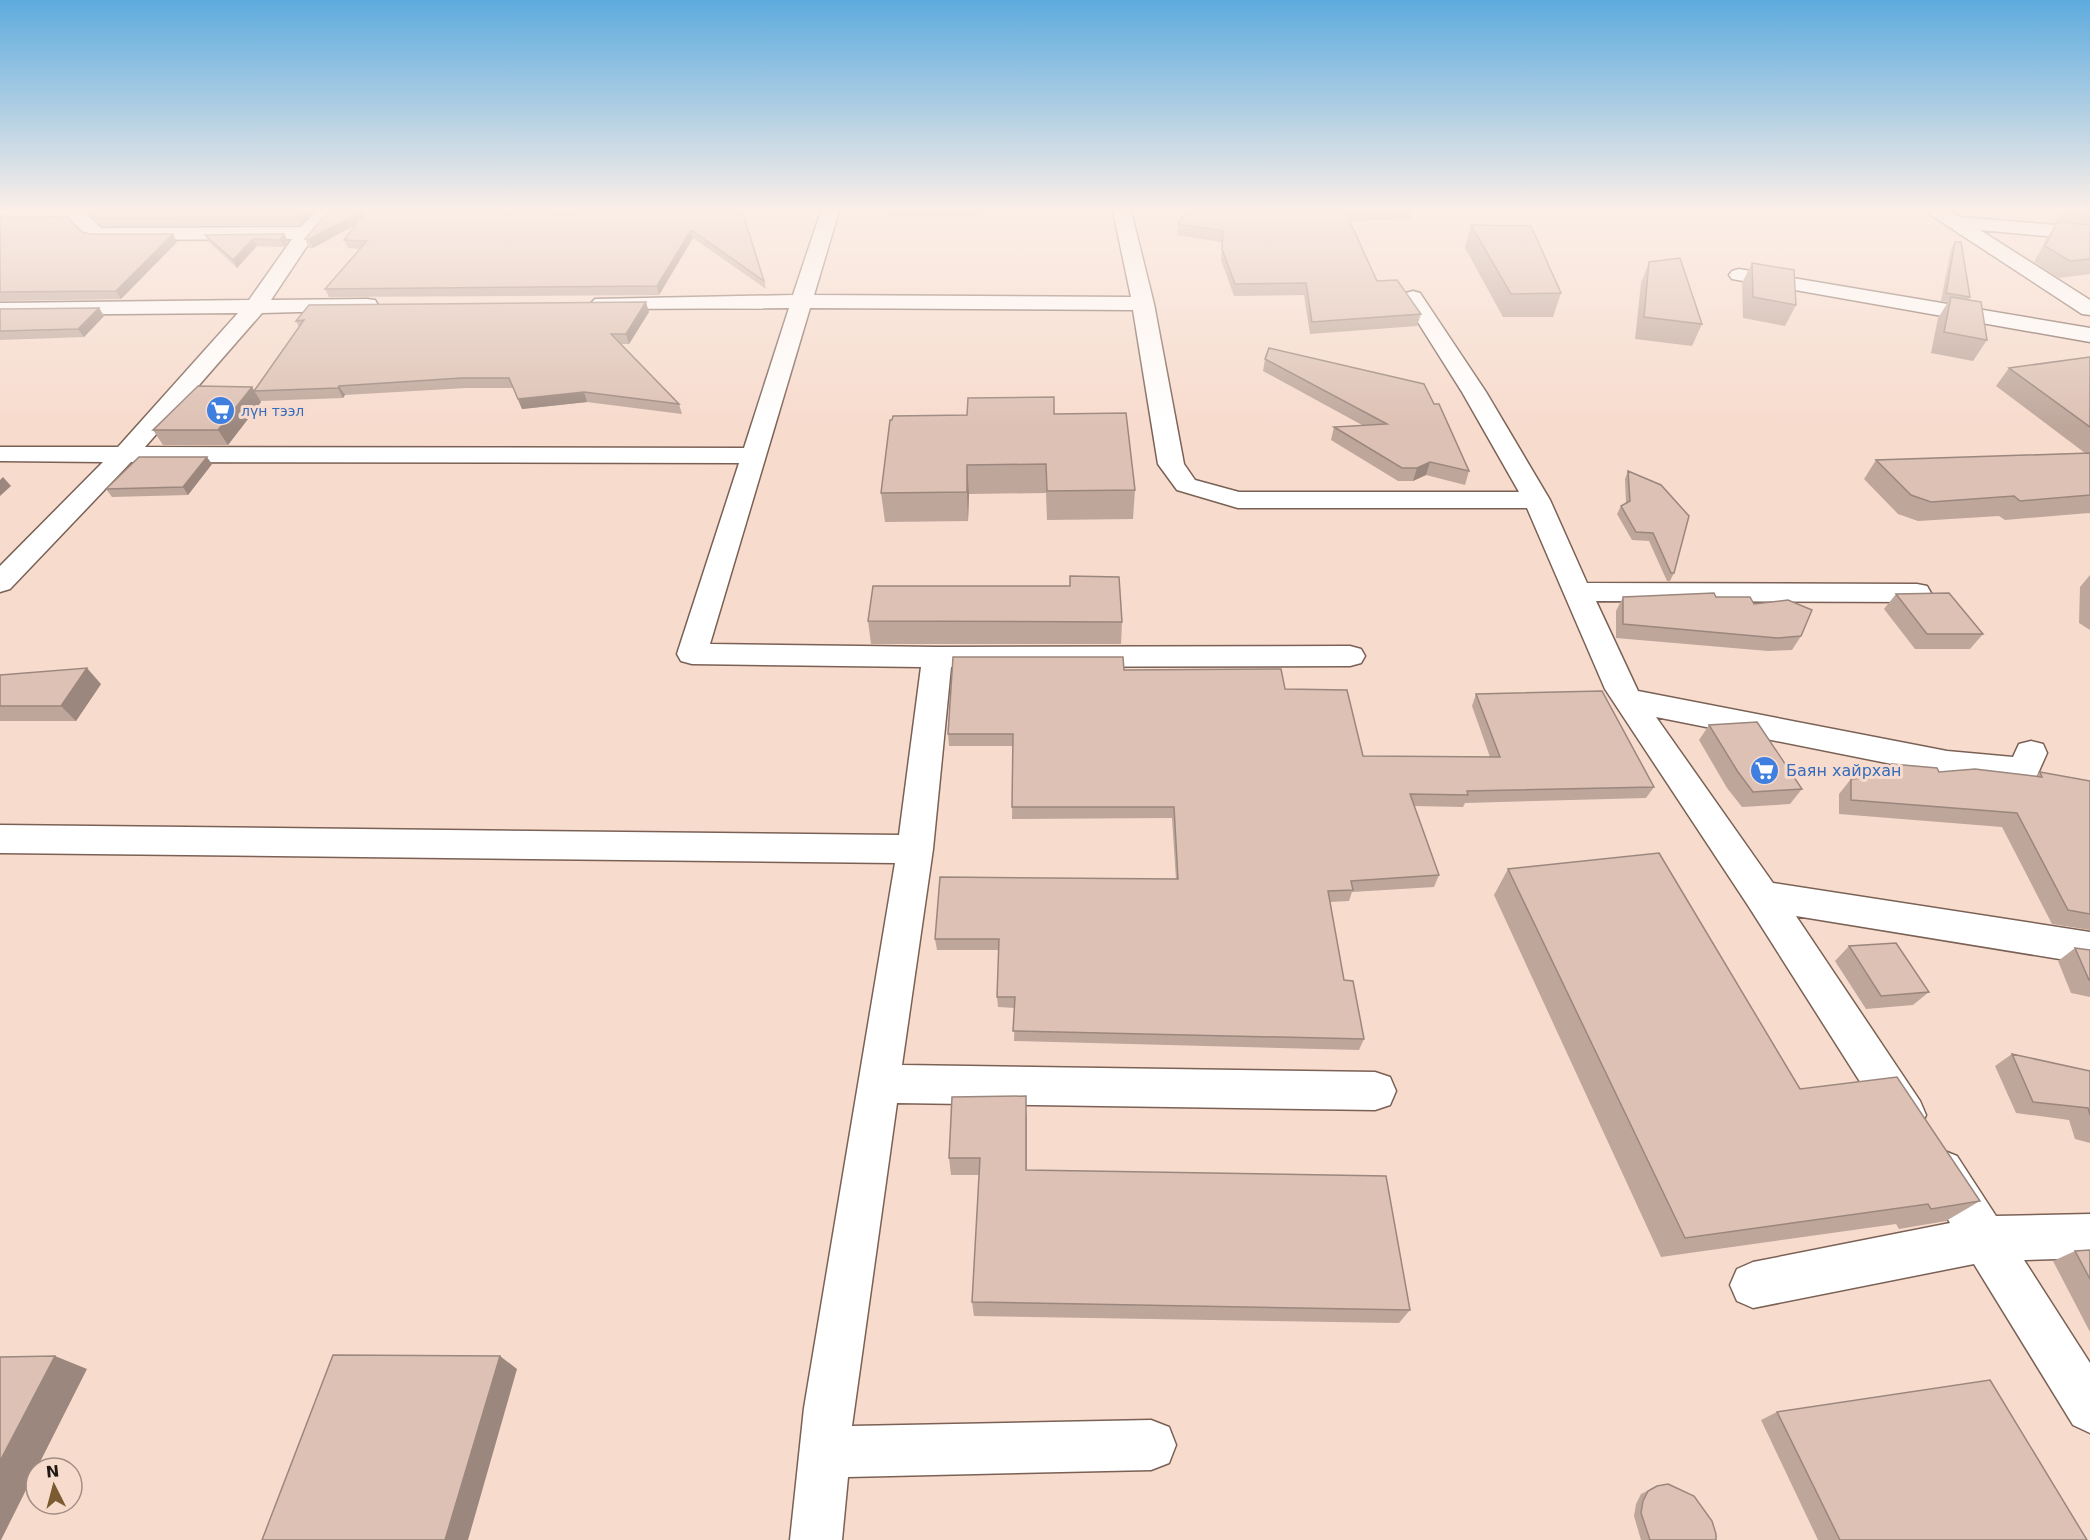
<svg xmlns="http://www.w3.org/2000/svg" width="2090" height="1540" font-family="'DejaVu Sans',sans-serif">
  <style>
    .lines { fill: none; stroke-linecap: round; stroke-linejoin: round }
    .minor-casing { stroke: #7a6155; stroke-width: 3 }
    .minor { fill: #fff; fill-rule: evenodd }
    .wall { fill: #bea69b }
    .shaded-wall { fill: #9b877e }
    .building { fill: #ddc1b4; stroke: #9b877e; stroke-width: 1.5 }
    .labels { text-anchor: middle; stroke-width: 6; stroke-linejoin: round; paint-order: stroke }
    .far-shop-label { font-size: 14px; fill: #366cbe; stroke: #f7dbcd; text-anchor: start }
    .shop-label { font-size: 16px; fill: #366cbe; stroke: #f7dbcd; text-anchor: start }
  </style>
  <rect width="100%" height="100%" fill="#f7dbcd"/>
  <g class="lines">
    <defs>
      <path id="minor" d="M0,211H79L86,213L101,228L301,227L316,211H335L313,237L271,300L367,299L375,300L378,305L375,310L262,313L145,447L744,448L789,308L602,309L595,307L591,303L595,299L793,295L821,211H839L814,295L1131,297L1113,211H1131L1154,304L1184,464L1195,480L1239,492H1519L1462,392L1402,297L1406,293L1413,291L1420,293L1486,392L1550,500L1587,583L1917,584L1927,586L1931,593L1927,600L1917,602L1596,601L1638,691L1947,751L2013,757L2019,744L2031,741L2043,744L2047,753L2035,780L2023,783L1947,775L1656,717L1773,883L2090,932V964L1796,916L1920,1101L1926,1115L1920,1129L1905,1135L1890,1129L1749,907L1605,689L1527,508H1238L1177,490L1158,464L1133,310L810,308L710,644L937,647L1350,646L1361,649L1365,656L1361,663L1350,666L951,667L933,849L902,1065L1375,1072L1390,1077L1396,1091L1390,1105L1375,1110L897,1103L852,1426L1151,1420L1169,1427L1176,1445L1169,1463L1151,1470L848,1477L842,1540H790L804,1408L895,863L0,853V825L899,835L921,667L692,664L681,661L677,654L739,463L131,462L10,589L0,592V566L103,462L0,461V447H118L238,313L0,315V303L249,300L292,239L96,240L89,238L74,223L0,222Z
        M1929,211H1951L1960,217L2090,228V240L1980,230L2090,300V315L2082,314L1931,215Z
        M1739,269L2090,328V342L1732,279L1729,275L1732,271Z
        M1942,1150L1957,1156L1996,1216L2090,1214V1258L2024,1260L2090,1363V1433L2073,1425L1974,1264L1753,1308L1737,1301L1730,1285L1737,1269L1753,1262L1950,1223L1920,1171L1927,1156Z"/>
    </defs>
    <use href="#minor" class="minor-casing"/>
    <use href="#minor" class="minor"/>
  </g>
  <path class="wall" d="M86,211H314L300,225L102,226Z
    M328,211L567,213L742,211L764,281L766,289L693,238L659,295L329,297L325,289L360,249L348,248L344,240L355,225L313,248H309L305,239Z
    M891,211H1062L891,218Z
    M1185,211H1412L1410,219L1350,221L1377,281L1421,314L1417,326L1310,334L1304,295L1234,296L1221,260L1222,242L1177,235L1178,224Z
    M1585,211H1615L1614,212Z
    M2061,211H2090V274L2059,278L2034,262L2047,238L2057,223H2055Z
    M0,216L82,232L90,234H173L177,242L121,299L0,301Z
    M1471,225L1561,293L1553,317H1503L1465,248Z
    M284,234L288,241L284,247L257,246L237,268L209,242L205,235Z
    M1955,242L1970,297L1968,300L1987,340L1973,361L1931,353L1938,318L1948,302L1941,301L1951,249Z
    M1649,262L1702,324L1692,346L1635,339L1641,283Z
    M1752,263L1796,305L1785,326L1743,318L1742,283Z
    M99,308L104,316L84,337L0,340V309Z
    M649,312L629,344H620L679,404L682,414L587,402L522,409L513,388H466L345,395L343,398L260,401L261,402L228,445H163L153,430L252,387L254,391L299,327L296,321Z
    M2090,357V514L2089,513L2005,520L1999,516L1918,521L1898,514L1864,479L1876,460L2085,453L1996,386L2009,368Z
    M1265,359L1434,404L1469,471L1465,485L1426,475L1413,481H1398L1331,440L1334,427L1362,425L1263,371Z
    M1054,414L1135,490L1133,519L1047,520L1046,493L969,494L968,521L885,522L881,493Z
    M212,464L188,495L112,497L106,489Z
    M1628,471L1674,573L1670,581H1667L1649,541L1632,540L1617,514L1621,506L1626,503L1625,479Z
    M2090,575V630L2079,623L2080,587Z
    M1070,576L1122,622L1121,644H871L868,621L1070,586Z
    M1896,594L1983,634L1970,649H1915L1884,609Z
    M1623,597H1716L1754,604L1801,636L1792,650L1768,651L1616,638V611Z
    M1124,670L1285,689L1363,756L1490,757L1472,706L1476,694L1654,787L1646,798L1465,803L1463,807L1414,806L1439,875L1434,887L1352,892L1349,901L1330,902L1344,980L1364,1039L1359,1050L1014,1041L1015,1008L998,1007L997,997L999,950H937L935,939L1176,879L1172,818L1012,819L1013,746H949L948,734Z
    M0,675L101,684L76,721H0Z
    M1709,725L1802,789L1790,804L1742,807L1727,788L1699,740Z
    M1892,764L1939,772L2035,777L2040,772L2090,781V930L2052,924L2002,827L1839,814V794L1851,779L1881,777Z
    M1508,869L1800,1089L1980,1201L1946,1221L1899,1229L1896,1224L1661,1257L1494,895Z
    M1849,946L1929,992L1913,1005L1866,1009L1835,961Z
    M2075,948L2090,950V997L2071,993L2058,961Z
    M2012,1054L2090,1071V1143L2075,1139L2069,1120L2016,1113L1995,1066Z
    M1027,1114V1170L1410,1310L1399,1323L974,1316L972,1302L979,1175H951L949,1158Z
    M2090,1250V1332L2053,1261L2075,1251Z
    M1777,1412L2087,1540H1818L1761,1420Z
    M1657,1486L1716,1540H1641L1634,1516L1636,1504L1641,1494Z"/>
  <path class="shaded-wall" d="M302,211H314L300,225L296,217Z
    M363,211H369L371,216L313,248L309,239Z
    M562,211H569L561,223L559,215Z
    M691,230L693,238L659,295L657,286Z
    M173,234L177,242L121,299L116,291Z
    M284,234L288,241L284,247L280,240Z
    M253,239L257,246L237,268L233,260Z
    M646,302L649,312L629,344L626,334Z
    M99,308L104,316L84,337L78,329Z
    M339,386L345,395L343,398L338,388Z
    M252,387L261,402L228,445L218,430Z
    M584,392L587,402L522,409L518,399Z
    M207,457L212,464L188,495L183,487Z
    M1430,462L1426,475L1413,481L1417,468Z
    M967,465L969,494L968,521L967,492Z
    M3,477L11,486L0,496V480Z
    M87,668L101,684L76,721L61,706Z
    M55,1356L87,1369L37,1468H36V1470L1,1540H0V1461Z
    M500,1356L517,1369L468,1540H445Z"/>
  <path class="building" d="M90,211H302L296,217L97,218Z
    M328,211H363L309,239H305Z
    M366,211H562L559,215L576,211H742L764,281L691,230L657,286L325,289L367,241L344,240Z
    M1185,211H1345L1377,281L1397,280L1421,314L1312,322L1306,283L1235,284L1222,249L1223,231L1178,224Z
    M0,216L68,217L82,232L90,234H173L116,291L0,292Z
    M2057,222L2090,225V259L2070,261L2045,246Z
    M1471,225L1531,226L1561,293L1511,294Z
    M284,234L280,240L253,239L233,260L205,235Z
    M1955,242H1961L1970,297L1946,293Z
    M1680,258L1702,324L1644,317L1649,262Z
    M1752,263L1794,270L1796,305L1753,297Z
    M1951,297L1981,302L1987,340L1944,332Z
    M646,302L626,334H611L679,404L584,392L518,399L509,378H462L339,386L338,388L254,391L304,320L296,321L309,305Z
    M99,308L78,329L0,331V309Z
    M1269,348L1424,384L1434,404H1439L1469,471L1430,462L1417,468H1402L1334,427L1387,424L1265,359Z
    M2090,357V427L2009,368Z
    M198,386L252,387L218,430H153Z
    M1054,397V414L1126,413L1135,490L1047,491L1046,464L967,465V492L881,493L890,420H892L893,416L967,415L968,398Z
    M2090,453V495L2020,501L2014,496L1931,502L1911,495L1876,460Z
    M139,457H207L183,487L106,489Z
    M1628,471L1661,485L1689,516L1674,573H1671L1653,533L1636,532L1621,506L1630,501Z
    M1070,576L1119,577L1122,622L868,621L873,586H1070Z
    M1714,593L1716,597H1750L1754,604L1788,600L1812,610L1801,636L1777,638L1623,624V597Z
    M1949,593L1983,634H1927L1896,594Z
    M953,657H1123L1124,670L1281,669L1285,689L1347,690L1363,756L1500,757L1476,694L1602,691L1654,787L1467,791L1468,795L1410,794L1439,875L1351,881L1353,890L1328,891L1344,980L1353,981L1364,1039L1013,1031L1015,997H997L999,939H935L940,877L1178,879L1174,807H1012L1013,734H948Z
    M87,668L61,706H0V675Z
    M1757,722L1802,789L1753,792L1738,772L1709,725Z
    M1892,764L1937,768L1939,772L1975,769L2042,777L2040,772L2090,781V914L2068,910L2017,813L1851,800V779L1897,775Z
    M1659,853L1800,1089L1897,1077L1980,1201L1931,1209L1928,1204L1685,1238L1508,869Z
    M1896,943L1929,992L1881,996L1849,946Z
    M2075,948L2090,950V980H2089Z
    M2012,1054L2090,1071V1115L2088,1108L2033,1102Z
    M1026,1096V1170L1386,1176L1410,1310L972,1302L980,1158H949L952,1097Z
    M2090,1250V1279L2075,1251Z
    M333,1355L500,1356L445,1540H262Z
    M55,1356L0,1461V1357Z
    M1990,1380L2087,1540H1840L1777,1412Z
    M1668,1484L1694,1496L1712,1521L1716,1534V1540H1650L1641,1513L1643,1501L1648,1491L1657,1486Z"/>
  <linearGradient id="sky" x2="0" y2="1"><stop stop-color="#5dabde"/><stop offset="0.49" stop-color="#fbefe8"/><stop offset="1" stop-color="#fbefe8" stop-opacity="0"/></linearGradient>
  <rect width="2090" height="427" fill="url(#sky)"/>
  <defs>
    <symbol id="supermarket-disc" viewBox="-11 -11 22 22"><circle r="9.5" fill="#3f7fe0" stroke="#f7dbcd"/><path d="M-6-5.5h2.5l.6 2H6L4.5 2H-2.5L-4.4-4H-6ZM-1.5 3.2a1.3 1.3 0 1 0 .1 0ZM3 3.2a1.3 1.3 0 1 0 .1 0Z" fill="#fff"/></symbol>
  </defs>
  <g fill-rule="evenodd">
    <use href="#supermarket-disc" x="204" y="394" width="33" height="33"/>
    <use href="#supermarket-disc" x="1748" y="754" width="33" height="33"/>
  </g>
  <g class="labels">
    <g class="far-shop-label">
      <text x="241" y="416">лүн тээл</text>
    </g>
    <g class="shop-label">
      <text x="1786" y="776">Баян хайрхан</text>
    </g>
  </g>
  <g transform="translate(54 1486) rotate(354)"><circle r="28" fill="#f7dbcd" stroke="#a28d83" stroke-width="1.5"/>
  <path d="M0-4.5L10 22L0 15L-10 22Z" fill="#7b5b31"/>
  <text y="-9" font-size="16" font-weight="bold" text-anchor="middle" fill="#221813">N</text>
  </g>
</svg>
